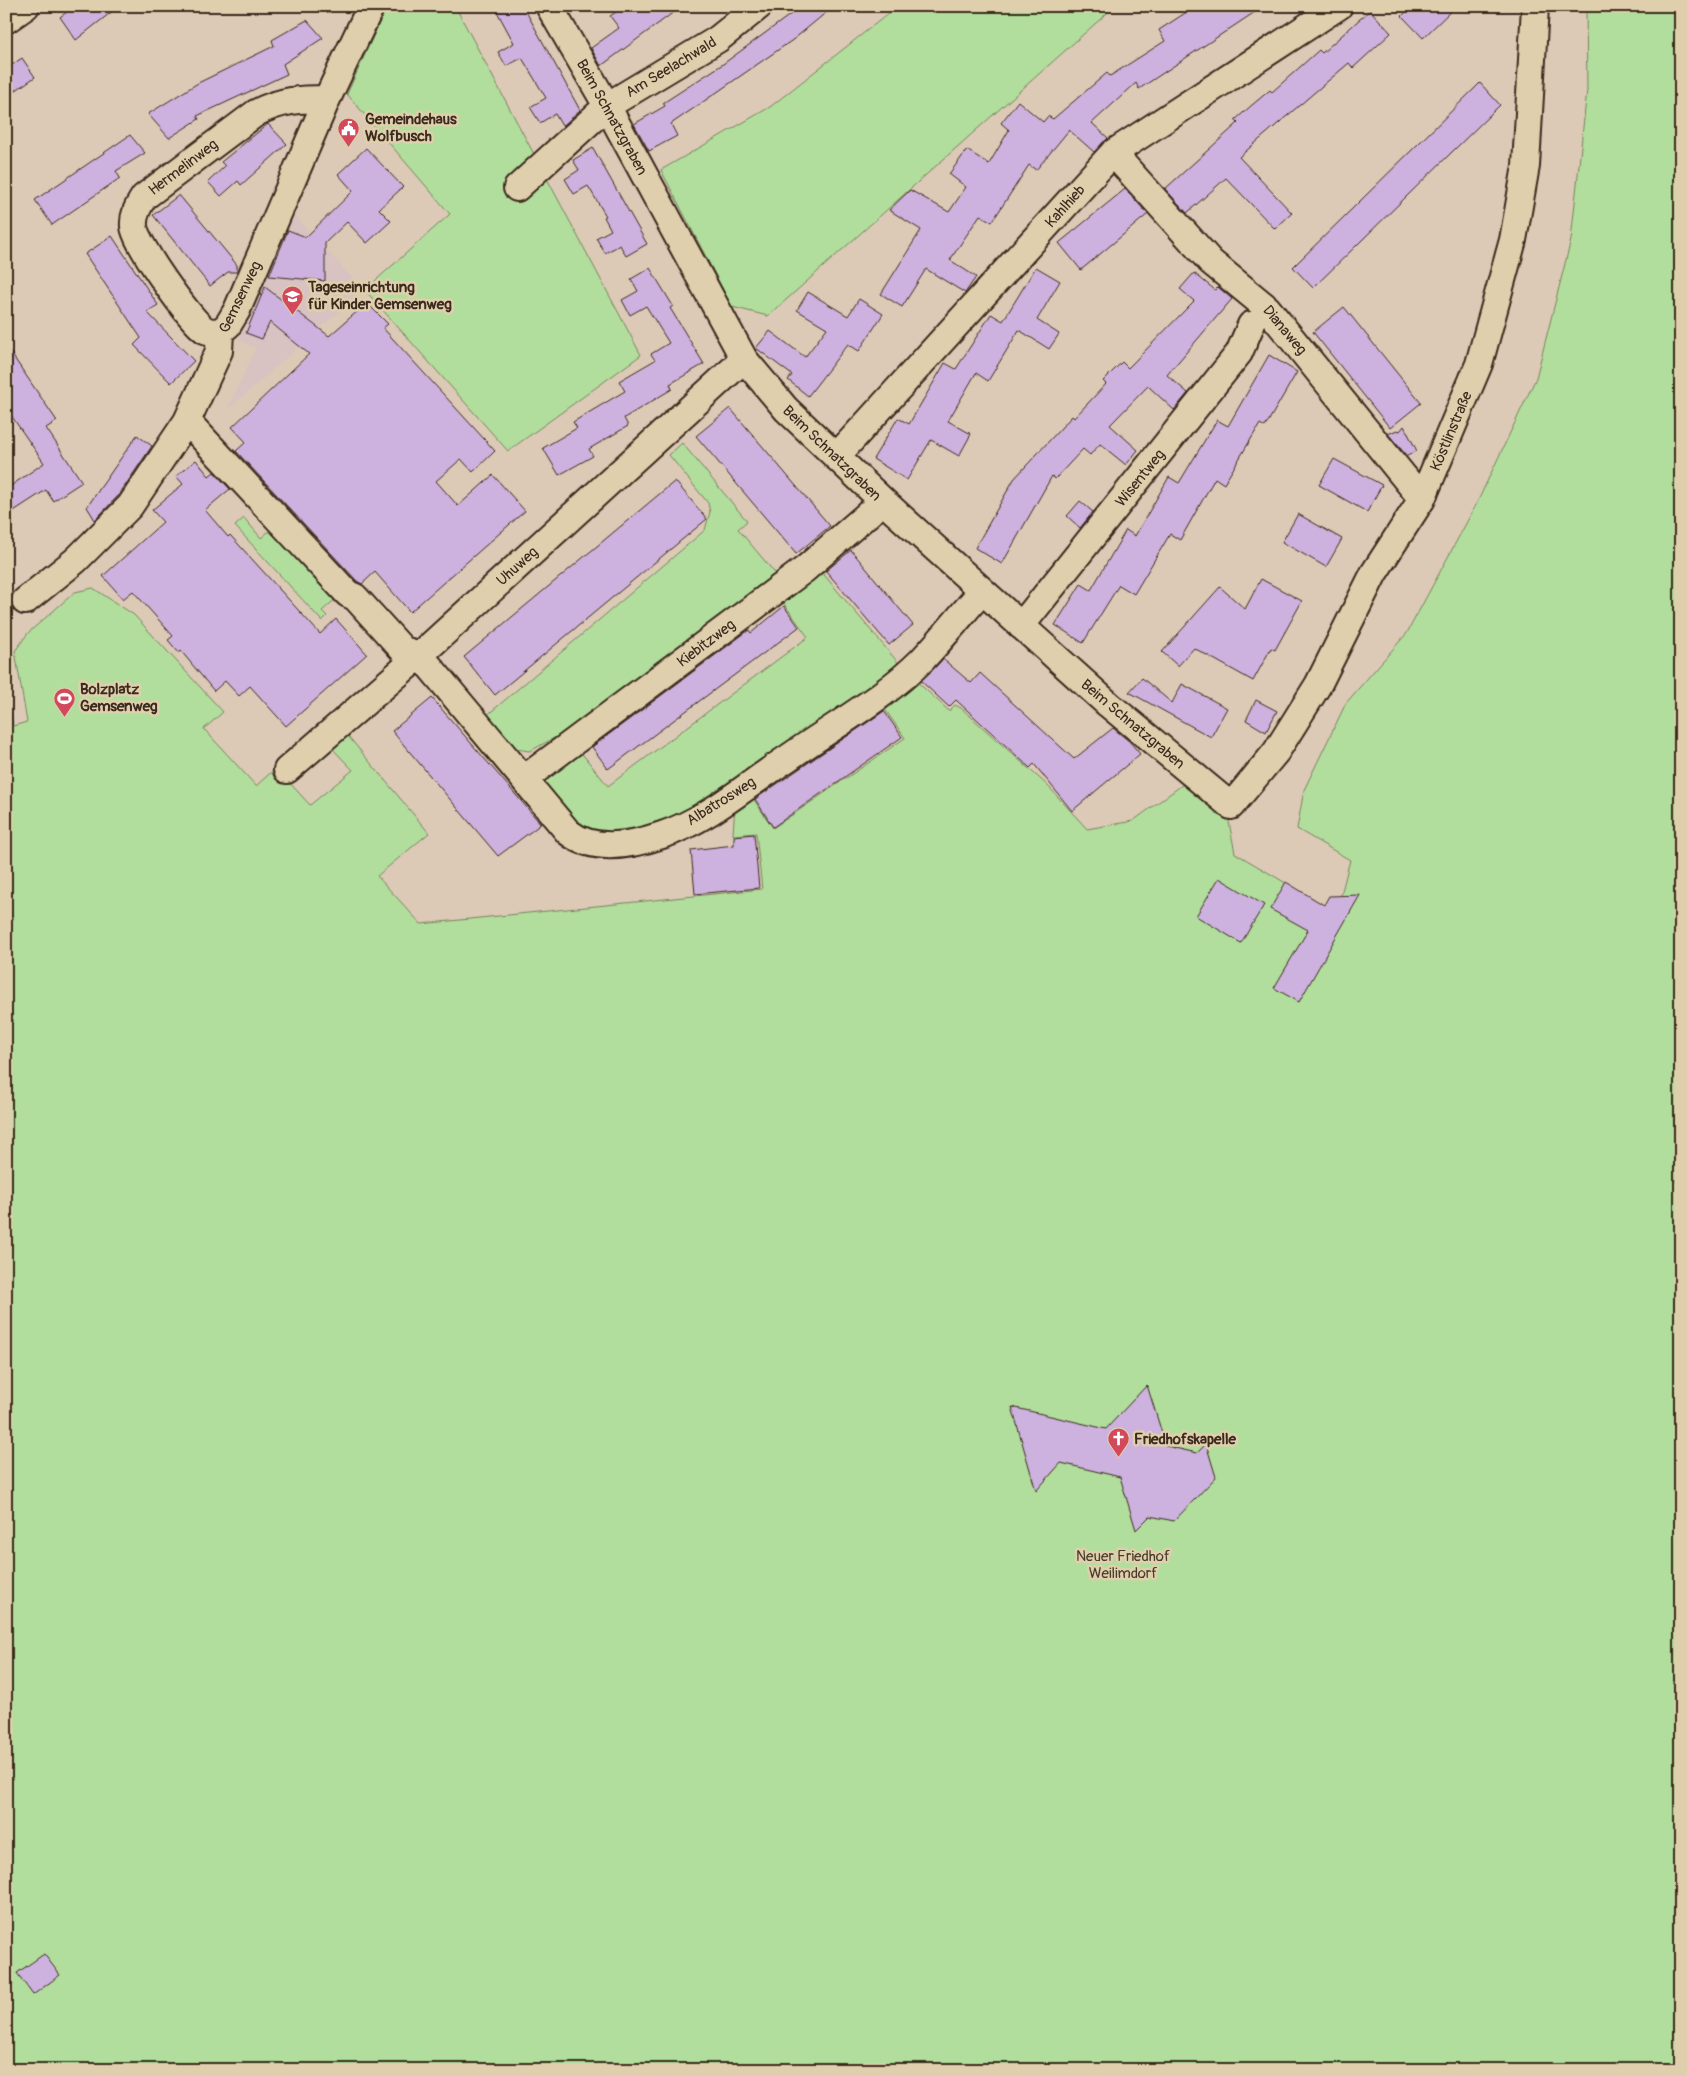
<svg xmlns="http://www.w3.org/2000/svg" width="1687" height="2076" font-family="Pangolin,sans-serif">
  <style>
    .built { fill: #d8c2c2 }
    .green { fill: #b1de9c; stroke: #76845d }
    .building { fill: #cdb1de; stroke: #3b2a1e }
    .lines { fill: none; stroke-linecap: round; stroke-linejoin: round }
    .minor-casing { stroke: #3b2a1e; stroke-width: 30 }
    .minor { stroke: #e0cfac; stroke-width: 26 }
    .labels { text-anchor: middle; stroke-width: 5; stroke-linejoin: round; paint-order: stroke }
    .street-label { font-size: 15px; fill: #3b2a1e; stroke: #e0cfac }
    .poi-label { font-size: 15px; font-weight: bold; fill: #3b2a1e; stroke: #e0cfac; text-anchor: start }
    .park-label { font-size: 15px; fill: #473c2b; stroke: #e0cfac }
  </style>
  <rect width="100%" height="100%" fill="#dcc9b6"/>
  <filter id="ink" filterUnits="userSpaceOnUse"><feTurbulence type="fractalNoise" baseFrequency=".02" numOctaves="2"/><feDisplacementMap in="SourceGraphic" scale="10" xChannelSelector="R" yChannelSelector="G"/><feConvolveMatrix kernelMatrix="1 2 1 2 8 2 1 2 1" color-interpolation-filters="sRGB"/></filter>
  <g filter="url(#ink)">
    <path class="built" d="M291,212L363,290L228,409L256,348L239,340Z"/>
    <path class="green" d="M387,6H455L641,355L508,451L365,290L450,214L347,94Z
      M898,6H1115L768,316L732,307L661,170L770,107Z
      M1586,6H1681V1169L1675,1182L1681,1175V2070H6V685L13,726L27,722L15,651L28,633L75,592L93,588L134,615L223,712L204,729L256,786L276,768L310,805L353,770L329,745L344,735L348,736L429,833L377,876L421,924L762,889L756,833L733,835L735,804L750,794L773,828L905,738L882,705L914,679L949,711L955,705L961,708L1047,785L1087,829L1133,821L1182,785L1228,817L1235,853L1333,911L1341,895L1350,860L1297,829L1304,790L1346,703L1407,633L1476,505L1536,378L1571,240L1587,90Z
      M682,443L747,521L738,529L779,578L591,718L530,751C508,750 498,733 485,717L705,530L710,512L708,503L669,455Z
      M244,518L261,538L276,525L340,595L322,611L327,616L322,621L235,526Z
      M819,569L901,666L705,803L660,824L629,831L608,833L582,828L548,791L545,783L546,776L579,750L608,786L808,637L782,601Z"/>
    <path class="building" d="M75,6H119L76,40L60,17Z
      M494,6H523L580,110L566,123L562,126L555,114L540,123L530,107L546,98L522,58L506,66L498,52L514,43Z
      M625,6H682L601,66L591,48L619,28L610,16Z
      M802,6H834L794,39L671,124L677,136L649,151L634,124L665,106L663,103L723,64Z
      M1196,6H1264L1139,89L1136,83L1092,123L1108,138L1094,152L1069,130L1036,170L1029,165L992,222L980,215L950,260L976,277L965,293L926,269L902,307L881,294L921,230L889,210L910,190L949,212L966,187L949,174L967,150L989,164L1009,130L1001,123L1018,101L1043,122L1048,116L1053,119L1107,73L1110,76L1165,41L1159,30Z
      M1412,6H1456L1423,38L1402,16Z
      M1370,10L1391,33L1353,68L1349,63L1239,157L1292,213L1275,229L1226,178L1187,213L1165,189L1238,123L1235,120L1252,105L1270,90L1272,92L1319,50L1322,53Z
      M307,20L323,38L283,64L287,74L197,116L199,119L169,138L148,114L198,83L274,46L272,40Z
      M22,58L35,77L6,97V69Z
      M1480,83L1500,105L1313,288L1293,267Z
      M268,124L287,144L241,185L238,181L221,196L208,182L225,166L221,162Z
      M130,135L145,153L116,171L120,178L52,225L35,200Z
      M366,148L403,187L379,209L391,221L367,243L347,222L325,243V281L269,276L288,230L306,237L353,191L338,174Z
      M593,148L647,244L626,256L620,245L605,253L596,238L611,230L604,217L606,216L588,186L574,194L565,179L579,170L573,160Z
      M1125,189L1148,214L1081,270L1059,243Z
      M179,195L237,265V272H228L210,286L153,215Z
      M112,236L158,305L147,312L194,361L171,383L134,345L141,338L85,254Z
      M1036,267L1060,281L1037,320L1059,334L1049,349L1019,330L988,381L976,373L948,421L971,434L959,456L931,440L907,480L873,459L898,418L909,424L945,363L956,369L991,314L1003,321Z
      M650,268L673,306L670,308L704,364L670,384L672,389L624,418L628,426L589,449L593,456L559,475L543,448L577,428L573,422L625,391L619,381L655,360L651,354L669,343L646,306L630,315L622,300L638,291L631,279Z
      M1194,273L1215,290L1218,287L1232,299L1167,375L1188,393L1174,410L1148,386L1110,425L1138,450L1126,465L1100,444L1090,455L1083,449L1055,479L1052,476L1002,564L975,548L1014,479L1072,416L1074,418L1106,384L1103,381L1122,362L1128,368L1194,301L1180,289Z
      M265,287L329,336L367,303L388,324L383,328L495,451L473,472L461,459L436,481L458,506L493,475L525,511L410,612L375,572L362,584L357,581L236,451L246,442L232,427L309,354L270,322L262,339L246,333Z
      M808,292L848,316L859,299L883,314L859,351L848,344L808,396L788,380L792,375L756,348L770,331L805,357L827,328L797,310Z
      M1344,307L1421,403L1390,428L1313,332Z
      M6,346L57,421L46,428L82,482L53,501L46,490L6,516V489L44,463L6,408Z
      M1269,355L1297,372L1265,427L1260,424L1224,484L1215,478L1180,540L1170,534L1134,594L1119,585L1083,643L1055,625L1081,584L1091,590L1126,530L1135,536L1169,477L1179,483L1217,420L1228,426Z
      M730,408L830,526L796,554L696,436Z
      M1404,426L1417,451L1407,456L1388,434L1397,430L1400,431Z
      M137,435L152,446L118,496L95,520L87,507Z
      M1334,459L1382,485L1367,512L1319,485Z
      M196,460L209,476L214,472L230,489L205,510L228,537L230,535L320,634L336,619L367,654L286,726L250,686L239,696L225,681L214,691L181,651L179,653L168,640L173,636L133,591L123,599L103,576L163,522L152,510L183,484L176,476Z
      M675,481L707,519L495,695L464,657Z
      M1080,501L1093,512L1080,528L1067,516Z
      M1298,514L1342,539L1326,567L1282,542Z
      M851,550L913,625L889,645L826,571Z
      M1261,579L1302,601L1275,650L1271,648L1253,681L1194,648L1178,666L1162,652L1220,587L1245,609Z
      M784,606L799,627L608,769L592,747L749,630L751,633Z
      M943,659L971,683L980,673L1074,759L1113,728L1130,742L1140,754L1072,811L1034,764L1030,768L956,700L949,707L921,681Z
      M1142,678L1172,703L1182,684L1227,708L1211,737L1129,692Z
      M432,698L541,824L498,856L392,731Z
      M1256,700L1277,711L1266,732L1246,720Z
      M884,711L902,737L773,827L755,799Z
      M754,834L759,888L695,894L691,850L734,845V836Z
      M1219,878L1264,905L1241,943L1196,916Z
      M1286,882L1324,905L1329,896L1360,895L1299,1002L1274,988L1308,930L1270,909Z
      M1147,1385L1166,1446L1197,1453L1206,1444L1216,1477L1174,1521L1150,1516L1136,1530L1120,1477L1061,1463L1036,1491L1012,1407L1106,1429Z
      M44,1954L60,1975L33,1995L17,1973Z"/>
    <g class="lines">
      <defs>
        <path id="minor" d="M549,6L607,106L744,359L786,409L883,501L1108,704L1231,806L1276,752L1318,685L1374,573L1422,499L1479,364L1513,240L1526,166L1535,6
          M6,20L26,6
          M1113,153L1211,262L1267,308L1422,499
          M517,188L607,106L718,39L759,6
          M220,332C215,332 209,332 205,330C190,320 135,243 134,226C133,215 138,206 144,197L256,113C280,100 301,99 327,99
          M187,421L348,594L355,597L403,650L420,655
          M836,457L1113,153L1339,6
          M25,601L76,560L130,506L187,421L219,351L220,332L228,325L237,310L327,99L371,6
          M1021,626L1239,353L1251,325
          M420,655L568,832C594,853 633,845 662,835C708,820 748,784 788,758C832,727 884,698 922,660C943,638 962,614 982,591
          M287,770L420,655L744,359
          M524,779L805,569L883,501"/>
      </defs>
      <use href="#minor" class="minor-casing"/>
      <use href="#minor" class="minor"/>
    </g>
  </g>
  <defs>
    <symbol id="civic-pin" viewBox="-11 -11 22 30"><path d="M0 17L-7.5 6A9.5 9.5 0 1 1 7.5 6Z" fill="#d1495b" stroke="#e0cfac"/><path d="M-.6-6.5H3V-4.5H.6V-3L4-1V1h2V6H-6V1h2V-1L-.6-3ZM-1.2 2.5V6h2.4V2.5Z" fill="#fff"/></symbol>
    <symbol id="school-pin" viewBox="-11 -11 22 30"><path d="M0 17L-7.5 6A9.5 9.5 0 1 1 7.5 6Z" fill="#d1495b" stroke="#e0cfac"/><path d="M0-5L7-2L0 1L-7-2ZM-4 1L0 2.5L4 1V4Q0 6-4 4Z" fill="#fff"/></symbol>
    <symbol id="stadium-pin" viewBox="-11 -11 22 30"><path d="M0 17L-7.5 6A9.5 9.5 0 1 1 7.5 6Z" fill="#d1495b" stroke="#e0cfac"/><path d="M0-5a6.5 5 0 1 0 0 10a6.5 5 0 1 0 0-10ZM-3.5-1.8h7v3.6h-7Z" fill="#fff"/></symbol>
    <symbol id="church-pin" viewBox="-11 -11 22 30"><path d="M0 17L-7.5 6A9.5 9.5 0 1 1 7.5 6Z" fill="#d1495b" stroke="#e0cfac"/><path d="M-1.2-6h2.4v3.5h3.3v2.4h-3.3V6h-2.4V-.1h-3.3v-2.4h3.3Z" fill="#fff"/></symbol>
  </defs>
  <g fill-rule="evenodd">
    <use href="#civic-pin" x="336" y="116" width="25" height="34"/>
    <use href="#school-pin" x="280" y="284" width="25" height="34"/>
    <use href="#stadium-pin" x="52" y="686" width="25" height="34"/>
    <use href="#church-pin" x="1106" y="1426" width="25" height="34"/>
  </g>
  <g class="labels">
    <g class="street-label">
      <text transform="translate(671 67) rotate(-31)" y="5">Am Seelachwald</text>
      <text transform="translate(612 117) rotate(61)" y="5">Beim Schnatzgraben</text>
      <text transform="translate(183 167) rotate(-37)" y="5">Hermelinweg</text>
      <text transform="translate(1065 206) rotate(-48)" y="5">Kahlhieb</text>
      <text transform="translate(240 297) rotate(-64)" y="5">Gemsenweg</text>
      <text transform="translate(1285 330) rotate(50)" y="5">Dianaweg</text>
      <text transform="translate(1451 431) rotate(-67)" y="5">Köstlinstraße</text>
      <text transform="translate(832 453) rotate(44)" y="5">Beim Schnatzgraben</text>
      <text transform="translate(1140 478) rotate(-51)" y="5">Wisentweg</text>
      <text transform="translate(517 566) rotate(-42)" y="5">Uhuweg</text>
      <text transform="translate(706 643) rotate(-37)" y="5">Kiebitzweg</text>
      <text transform="translate(1133 724) rotate(40)" y="5">Beim Schnatzgraben</text>
      <text transform="translate(721 801) rotate(-32)" y="5">Albatrosweg</text>
    </g>
    <g class="poi-label">
      <text x="365" y="124">Gemeindehaus<tspan x="365" dy="17">Wolfbusch</tspan></text>
      <text x="308" y="292">Tageseinrichtung<tspan x="308" dy="17">für Kinder Gemsenweg</tspan></text>
      <text x="80" y="694">Bolzplatz<tspan x="80" dy="17">Gemsenweg</tspan></text>
      <text x="1134" y="1444">Friedhofskapelle</text>
    </g>
    <g class="park-label">
      <text x="1123" y="1561">Neuer Friedhof<tspan x="1123" dy="17">Weilimdorf</tspan></text>
    </g>
  </g>
  <rect width="1687" height="2076" fill="none" stroke="#e0cfac" stroke-width="25"/>
  <rect x="12" y="12" width="1662" height="2051" fill="none" stroke="#3b2a1e" stroke-width="2" filter="url(#ink)"/>
</svg>
